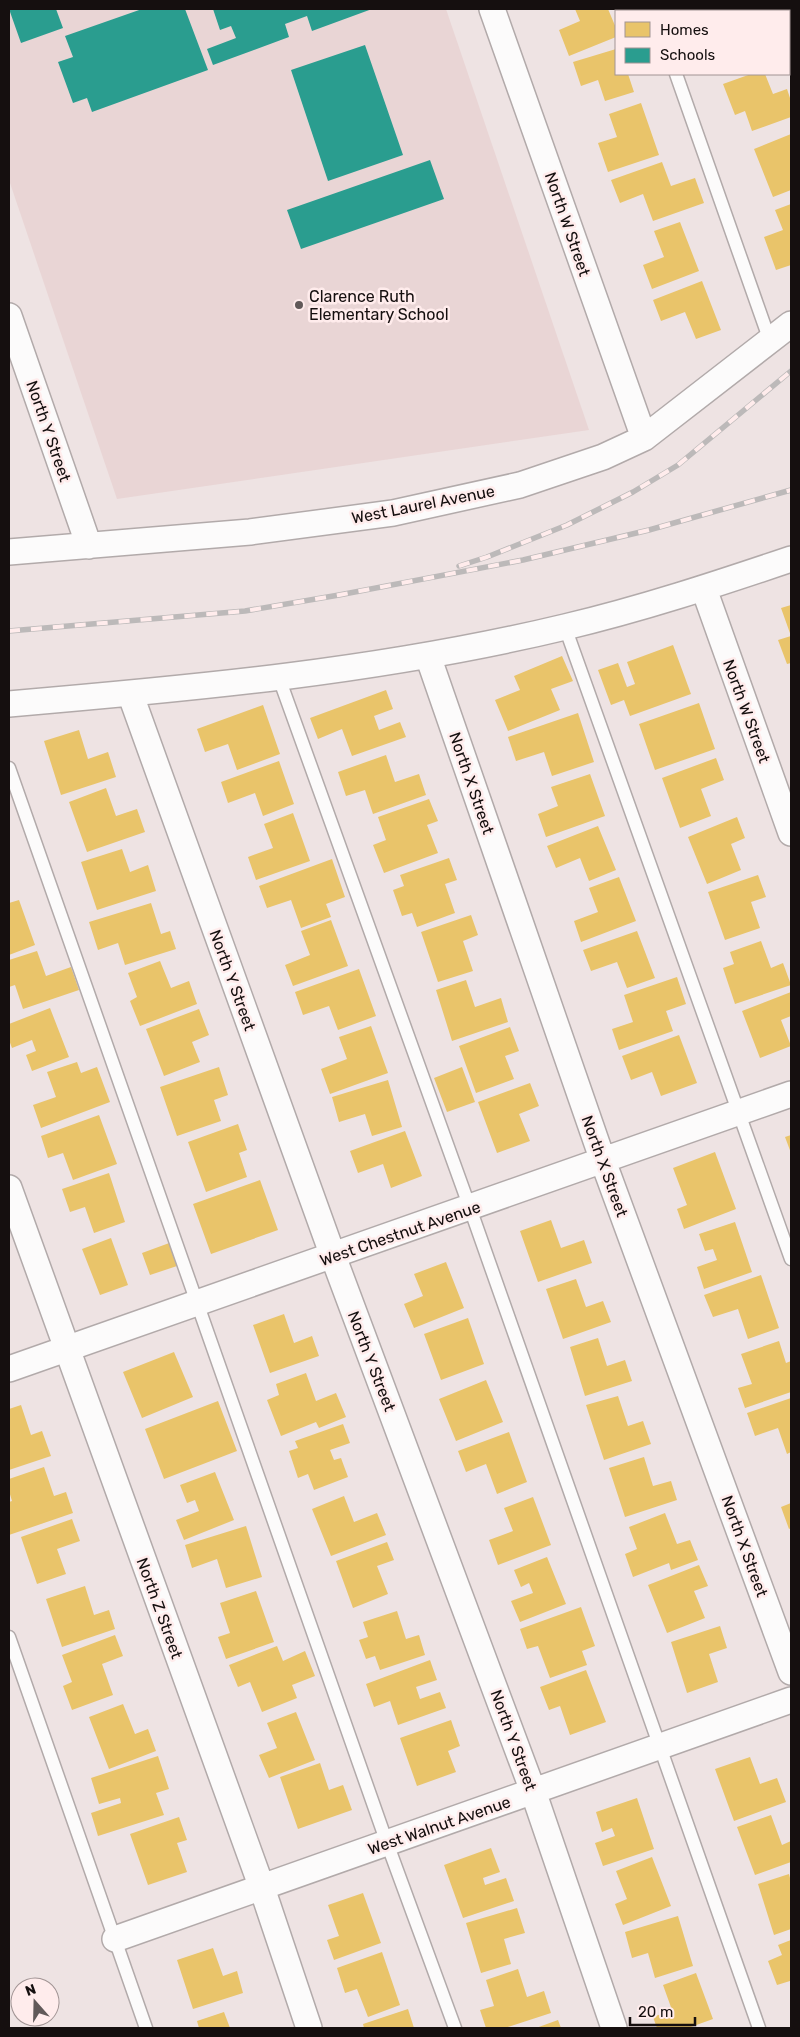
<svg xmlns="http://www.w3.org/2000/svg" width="800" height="2037" font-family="Rubik,sans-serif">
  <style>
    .built { fill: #e9d5d5 }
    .homes { fill: #e9c46a }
    .schools { fill: #2a9d8f }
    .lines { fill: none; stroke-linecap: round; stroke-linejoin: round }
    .lane-casing { stroke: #b2aaaa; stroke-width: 15 }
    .street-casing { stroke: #b2aaaa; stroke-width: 28 }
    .lane { stroke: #fcfbfb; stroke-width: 12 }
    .street { stroke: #fcfbfb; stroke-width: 25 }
    .rail-casing { stroke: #bcb9b9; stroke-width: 5.5 }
    .rail { stroke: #ffecec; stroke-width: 4; stroke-dasharray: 11; stroke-linecap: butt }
    .poi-dot { fill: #615959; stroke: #ffecec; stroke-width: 2 }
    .labels { text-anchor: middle; stroke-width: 5; stroke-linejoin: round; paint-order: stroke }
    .street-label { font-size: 16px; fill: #150f0f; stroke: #ffecec }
    .poi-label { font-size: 16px; fill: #150f0f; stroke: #ffecec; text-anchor: start }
  </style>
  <rect width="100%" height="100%" fill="#eee3e3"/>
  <path class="built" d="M9,9H446L589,430L117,499L9,180Z"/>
  <path class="homes" d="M575,9H608L616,28V37L569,56L559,30L580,21Z
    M616,49V74H628L634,92L605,101L598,80L581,86L573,62Z
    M751,74H765L773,94L787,89L791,101V117L752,131L745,111L735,115L723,84Z
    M641,103L659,155L608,172L598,143L617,137L609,114Z
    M791,134V190L773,197L754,149Z
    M662,162L671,186L695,178L704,203L653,221L643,194L620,203L611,180Z
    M791,204V265L776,270L764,237L783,230L775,210Z
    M680,222L699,271L652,289L643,265L664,257L654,231Z
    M702,281L721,330L696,339L685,312L661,321L653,300Z
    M791,605V663L787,664L778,640L791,636L781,608Z
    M673,645L691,694L630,716L624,700L611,705L598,670L618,663L627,687L635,684L627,662Z
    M562,656L573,681L551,689L560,710L508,731L495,700L520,690L514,676Z
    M386,690L393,709L374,716L379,730L400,722L406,737L352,756L342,729L318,739L310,718Z
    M699,703L715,749L655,770L639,724Z
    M263,705L280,754L237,770L228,744L205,752L197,729Z
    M578,713L594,762L552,776L544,752L516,761L508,737Z
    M79,730L88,759L108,752L116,777L61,795L44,741Z
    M386,755L395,782L419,774L426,795L373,814L365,790L346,796L338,772Z
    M716,758L724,780L701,789L711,816L680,828L662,778Z
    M279,761L294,804L263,816L255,793L228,803L221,782Z
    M590,774L605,816L546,837L538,814L558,806L551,787Z
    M106,788L116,816L137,809L145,832L87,852L69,802Z
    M429,799L438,821L427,825L438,853L384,873L373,845L386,840L378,817Z
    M293,813L310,861L256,880L248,857L273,848L264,824Z
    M737,817L745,838L731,844L741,870L707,884L688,837Z
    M598,826L616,870L589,881L580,858L556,868L547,846Z
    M122,849L130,872L148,865L156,891L97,910L81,862Z
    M449,858L457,880L445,884L455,913L417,927L412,913L402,916L393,890L404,886L400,875Z
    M332,859L345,897L326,904L331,917L301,928L291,900L267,908L259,886Z
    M758,875L766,897L751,902L760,928L725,940L708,892Z
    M619,877L636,921L581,942L574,921L598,912L589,888Z
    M19,900L35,945L9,955V903Z
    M151,903L161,934L170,931L176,949L125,965L118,943L98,950L89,922Z
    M471,915L478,935L463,941L473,971L438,982L421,932Z
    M331,920L348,966L293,986L285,965L310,955L301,931Z
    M637,931L655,978L627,988L617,962L591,971L583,950Z
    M761,941L771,968L783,963L791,985L735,1004L723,968L734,964L730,952Z
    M37,951L46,976L71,967L79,990L23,1009L15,985L9,987V960Z
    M160,961L171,988L189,981L197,1004L140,1026L130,1001L137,997L128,973Z
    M359,969L376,1016L338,1030L329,1006L303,1015L295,992Z
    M677,977L686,1004L666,1011L673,1031L619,1050L612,1029L633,1022L624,995Z
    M466,980L475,1007L501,998L508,1022L452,1041L436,990Z
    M791,992V1016L781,1020L791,1046L760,1058L742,1011Z
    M50,1008L69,1057L32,1071L26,1055L36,1051L32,1040L12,1048L9,1040V1024Z
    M199,1009L209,1035L192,1042L200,1062L164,1076L146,1029Z
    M371,1026L388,1073L330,1094L321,1069L347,1059L339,1037Z
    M510,1027L519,1051L505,1056L514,1079L476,1093L459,1046Z
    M679,1035L697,1083L661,1096L652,1072L631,1080L622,1056Z
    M77,1062L81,1073L97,1067L110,1102L41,1128L33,1105L56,1097L47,1072Z
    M219,1067L228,1095L214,1100L221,1121L177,1136L160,1087Z
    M462,1067L475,1102L447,1112L434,1078Z
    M388,1080L402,1127L372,1136L365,1114L339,1122L332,1097Z
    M530,1083L539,1106L519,1114L530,1141L497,1153L478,1102Z
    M99,1115L117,1164L73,1180L63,1153L48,1158L41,1136Z
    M238,1124L247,1150L239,1153L247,1177L206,1192L188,1142Z
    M405,1131L422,1176L391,1188L383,1164L358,1173L350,1151Z
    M791,1135V1153L785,1137Z
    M715,1152L736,1209L684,1229L677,1209L687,1205L673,1168Z
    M109,1173L125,1222L94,1233L85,1207L70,1212L62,1189Z
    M260,1180L278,1230L211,1254L193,1204Z
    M551,1220L561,1248L584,1240L592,1263L538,1282L520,1231Z
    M735,1222L752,1272L704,1289L697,1267L717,1260L713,1249L705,1251L699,1234Z
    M111,1238L128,1285L100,1295L82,1249Z
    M172,1242L180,1265L150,1275L142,1253Z
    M446,1262L464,1308L414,1328L404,1304L423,1296L414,1274Z
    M761,1275L779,1328L748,1339L738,1309L713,1317L704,1295Z
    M576,1279L586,1307L603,1301L611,1322L563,1339L546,1289Z
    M284,1314L294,1343L312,1336L319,1356L270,1373L253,1325Z
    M468,1318L484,1364L441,1380L424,1334Z
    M598,1338L607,1366L625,1360L632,1381L585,1396L570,1347Z
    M779,1341L786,1363L791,1361V1392L745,1408L738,1388L752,1384L741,1354Z
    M174,1352L193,1397L142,1418L123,1372Z
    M306,1373L316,1401L336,1393L346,1417L319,1428L316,1422L281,1436L267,1400L279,1395L276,1384Z
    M486,1380L503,1422L456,1441L439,1399Z
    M618,1396L628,1426L643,1421L651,1444L604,1460L586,1405Z
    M791,1398V1452L787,1454L778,1428L755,1436L747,1413Z
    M218,1401L237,1451L164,1479L145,1429Z
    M21,1405L31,1435L42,1431L51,1456L9,1470V1409Z
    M343,1424L350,1443L330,1450L334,1460L341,1458L348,1477L314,1490L308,1474L298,1478L289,1451L298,1448L295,1441Z
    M509,1432L527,1482L497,1494L486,1464L466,1472L458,1451Z
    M644,1457L653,1486L671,1481L677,1500L625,1517L609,1468Z
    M44,1467L54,1496L66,1492L73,1513L9,1535V1502L12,1501L9,1491V1479Z
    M215,1472L234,1520L184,1540L176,1520L199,1511L195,1500L187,1503L180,1485Z
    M344,1496L354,1522L377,1513L386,1535L331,1556L312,1509Z
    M533,1497L551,1545L498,1565L489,1540L513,1531L504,1508Z
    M791,1503V1528L789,1529L781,1507Z
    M665,1513L677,1544L690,1540L698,1560L671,1570L669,1563L633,1577L625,1554L637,1549L629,1527Z
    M72,1519L80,1541L57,1549L66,1574L37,1584L21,1537Z
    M246,1526L262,1577L226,1588L217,1559L192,1568L185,1545Z
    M387,1542L394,1560L377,1566L388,1594L353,1608L336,1561Z
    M547,1557L566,1604L520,1622L511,1601L533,1593L529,1583L521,1587L514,1570Z
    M699,1565L708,1586L694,1591L705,1618L667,1633L648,1585Z
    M85,1586L94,1615L109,1610L115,1629L62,1647L46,1599Z
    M256,1591L274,1642L226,1659L218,1637L230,1633L220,1603Z
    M581,1607L595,1646L582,1651L587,1665L550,1678L538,1646L527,1649L520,1629Z
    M397,1611L406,1639L419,1635L425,1655L380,1670L375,1656L366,1659L359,1640L368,1637L363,1622Z
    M720,1626L727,1648L709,1654L718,1682L687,1693L671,1642Z
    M115,1635L123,1656L102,1664L113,1695L72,1710L63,1686L72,1682L62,1655Z
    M277,1646L283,1661L305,1651L315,1676L292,1685L297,1698L262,1712L250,1682L238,1687L229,1665Z
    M430,1660L437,1680L416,1687L420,1699L440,1692L446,1708L398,1725L390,1701L374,1707L366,1684Z
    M586,1670L606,1722L570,1735L560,1706L549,1710L540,1687Z
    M123,1704L135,1734L148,1729L156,1751L109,1769L89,1717Z
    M296,1712L315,1760L269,1778L259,1755L277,1748L267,1723Z
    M451,1720L460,1746L448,1751L456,1772L417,1786L400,1738Z
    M158,1756L169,1789L156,1793L164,1815L98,1836L91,1813L121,1803L120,1798L99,1804L91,1778Z
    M750,1757L760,1784L777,1778L786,1802L734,1821L715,1769Z
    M320,1763L329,1790L343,1785L352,1810L298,1829L280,1777Z
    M637,1798L654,1849L603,1866L595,1843L615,1836L612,1828L602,1832L596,1812Z
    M771,1815L782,1845L791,1841V1862L755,1875L737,1827Z
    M179,1817L187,1840L177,1843L187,1872L148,1885L130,1834Z
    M491,1848L500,1872L483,1878L485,1885L506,1878L514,1901L463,1918L444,1865Z
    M652,1857L671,1906L623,1925L615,1904L627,1899L616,1871Z
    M789,1874L791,1882V1929L774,1935L758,1884Z
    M363,1893L381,1943L334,1960L327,1940L339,1936L328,1905Z
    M517,1908L525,1933L504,1939L511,1964L481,1973L466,1923Z
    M678,1916L693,1966L655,1978L648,1953L632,1958L625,1932Z
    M791,1940V1984L790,1981L777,1985L768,1961L782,1955L778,1945Z
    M213,1948L223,1976L237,1971L243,1993L193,2009L177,1960Z
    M382,1952L400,2005L368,2017L357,1989L345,1993L337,1968Z
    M518,1969L527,1997L544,1991L551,2013L505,2028H486L480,2010L494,2006L486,1980Z
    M696,1973L713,2019L688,2028H657L653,2017L672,2010L663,1985Z
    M408,2009L414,2028H364L363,2024Z
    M224,2012L230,2028H199L197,2021Z
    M558,2020L561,2028H536Z"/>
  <path class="schools" d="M9,9H56L63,28L21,43Z
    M142,9H185L208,70L92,112L87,98L73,103L58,62L73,57L65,36Z
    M213,9H372L312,31L307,16L285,24L289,37L213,65L207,49L236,38L231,26L220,30Z
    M365,45L403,155L328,181L291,70Z
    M430,160L444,199L301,249L287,210Z"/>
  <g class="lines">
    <defs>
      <path id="lane" d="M653,9L654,11
        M676,74L770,341
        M565,627L791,1259
        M279,678L470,1208L759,2028
        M9,768L387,1843L455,2028
        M9,1637L146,2028"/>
      <path id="street" d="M492,9L644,438
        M9,316L89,546
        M9,552L250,532L393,513L520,485L603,457L644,438L791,324
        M704,589L791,833
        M428,656L603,1161L791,1672
        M130,693L333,1256L533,1791L614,2028
        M9,704C196,688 382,671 565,627C641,609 717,584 791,559
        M9,1188L262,1888L309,2028
        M9,1369L791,1094
        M115,1939L791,1700"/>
    </defs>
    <use href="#lane" class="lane-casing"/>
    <use href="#street" class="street-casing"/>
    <use href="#lane" class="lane"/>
    <use href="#street" class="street"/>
    <defs>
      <path id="rail" d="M459,566L487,557L567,525L633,492L678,465L791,371
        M9,631L245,611L339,595L523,560L649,530L791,490"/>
    </defs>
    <use href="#rail" class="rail-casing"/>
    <use href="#rail" class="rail"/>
  </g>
  <circle class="poi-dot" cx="299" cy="305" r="5"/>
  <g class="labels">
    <g class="street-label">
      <text transform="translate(568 224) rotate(71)" y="6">North W Street</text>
      <text transform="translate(49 431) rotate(71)" y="6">North Y Street</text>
      <text transform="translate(423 504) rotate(-11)" y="6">West Laurel Avenue</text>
      <text transform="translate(747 711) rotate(70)" y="6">North W Street</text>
      <text transform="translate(472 783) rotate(71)" y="6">North X Street</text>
      <text transform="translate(233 980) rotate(70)" y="6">North Y Street</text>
      <text transform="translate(605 1166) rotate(70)" y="6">North X Street</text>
      <text transform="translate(400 1233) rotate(-19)" y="6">West Chestnut Avenue</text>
      <text transform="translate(372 1361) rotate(69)" y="6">North Y Street</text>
      <text transform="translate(745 1546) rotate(70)" y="6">North X Street</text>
      <text transform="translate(160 1608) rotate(70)" y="6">North Z Street</text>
      <text transform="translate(514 1740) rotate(70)" y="6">North Y Street</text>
      <text transform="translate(439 1825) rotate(-19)" y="6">West Walnut Avenue</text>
    </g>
    <g class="poi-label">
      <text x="309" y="302">Clarence Ruth<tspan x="309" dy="18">Elementary School</tspan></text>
    </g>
  </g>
  <rect width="800" height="2037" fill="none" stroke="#150f0f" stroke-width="20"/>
  <rect x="615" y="10" width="175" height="65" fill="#ffecec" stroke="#a19494"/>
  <rect x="625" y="22" width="25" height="15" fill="#e9c46a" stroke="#a19494"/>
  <text x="660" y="35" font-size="15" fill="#150f0f">Homes</text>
  <rect x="625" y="48" width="25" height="15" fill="#2a9d8f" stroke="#a19494"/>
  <text x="660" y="60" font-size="15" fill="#150f0f">Schools</text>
  <g transform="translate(35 2002) rotate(340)"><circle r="24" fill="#ffecec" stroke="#a19494"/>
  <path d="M0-4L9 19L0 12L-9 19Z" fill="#615959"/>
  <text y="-8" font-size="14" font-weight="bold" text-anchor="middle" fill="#150f0f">N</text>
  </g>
  <path d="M630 2017v8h65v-8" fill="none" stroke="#150f0f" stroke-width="2.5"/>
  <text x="638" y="2017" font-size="15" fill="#150f0f" stroke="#ffecec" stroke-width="4" paint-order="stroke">20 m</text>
</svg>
